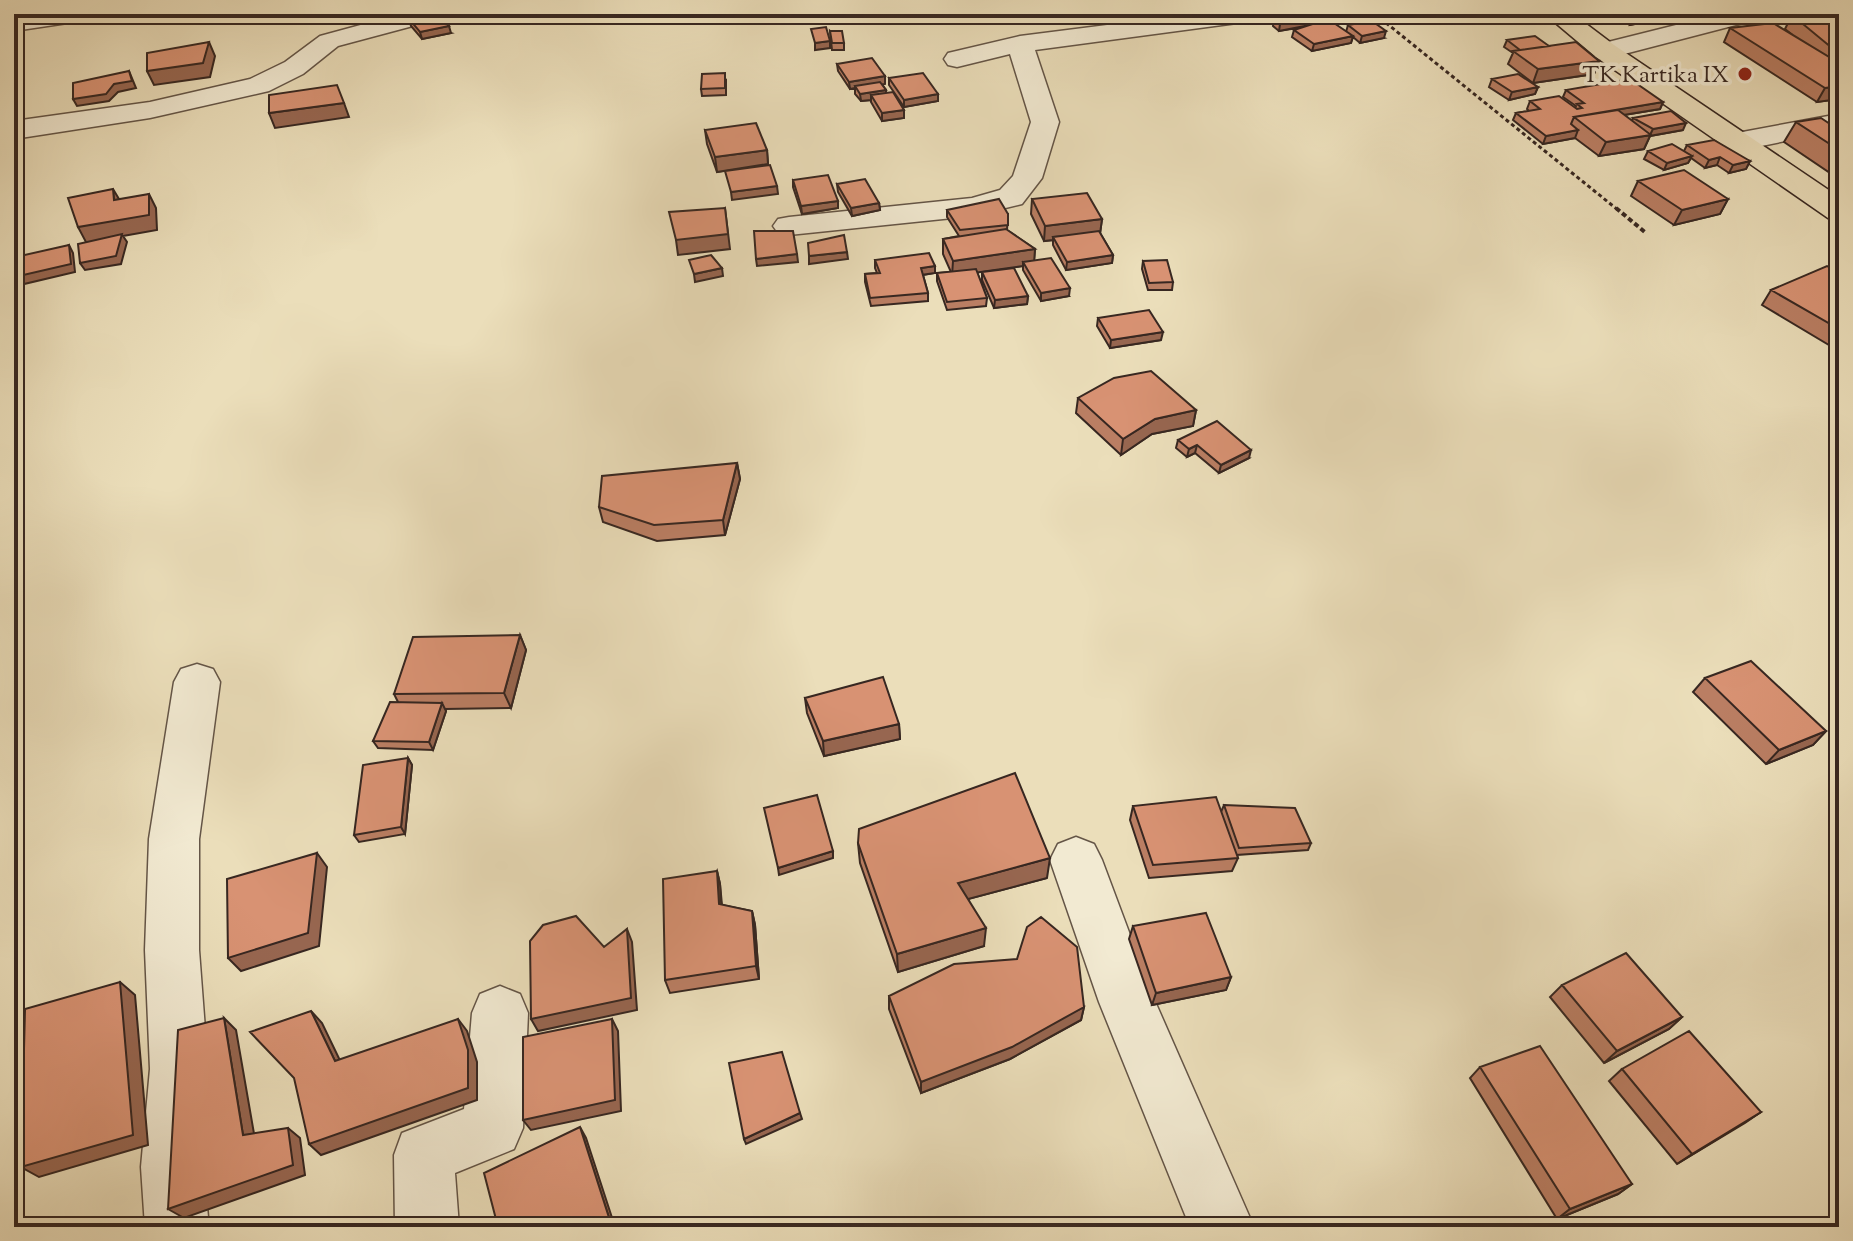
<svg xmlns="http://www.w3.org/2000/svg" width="1853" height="1241" font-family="'Sorts Mill Goudy',serif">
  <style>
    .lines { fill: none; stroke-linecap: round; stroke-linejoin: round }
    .minor-casing { stroke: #645547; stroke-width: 3 }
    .major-casing { stroke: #372721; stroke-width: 3 }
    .path-far1 { stroke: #372721; stroke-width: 3; stroke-dasharray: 4 3; stroke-linecap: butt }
    .path { stroke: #372721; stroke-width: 4; stroke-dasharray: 5 3; stroke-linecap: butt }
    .minor { fill: #f2ead2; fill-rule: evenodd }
    .major { fill: #ebdeba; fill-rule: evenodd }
    .wall { fill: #ba7e63; stroke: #372721; stroke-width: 2 }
    .shaded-wall { fill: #976650; stroke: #372721; stroke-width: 2 }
    .building { fill: #d89273; stroke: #372721; stroke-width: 2 }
    .poi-dot { fill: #8f2418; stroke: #f2ead2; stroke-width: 3 }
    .labels { text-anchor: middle; stroke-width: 7; stroke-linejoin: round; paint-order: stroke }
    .far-poi-label { font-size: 24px; fill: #372721; stroke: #f2ead2; text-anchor: end }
  </style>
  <rect width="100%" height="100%" fill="#ebdeba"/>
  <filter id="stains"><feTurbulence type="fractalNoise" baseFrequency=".0025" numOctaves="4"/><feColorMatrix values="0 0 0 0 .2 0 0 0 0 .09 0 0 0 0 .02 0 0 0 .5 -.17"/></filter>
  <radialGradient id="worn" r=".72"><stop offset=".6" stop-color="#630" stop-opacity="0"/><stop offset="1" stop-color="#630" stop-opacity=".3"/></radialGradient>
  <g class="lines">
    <defs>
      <path id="minor" d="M25,14H93L90,19L81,21L14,31V15Z
        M401,14H442L439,19L338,46L303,74L269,91L150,118L14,139V121L150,102L250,79L285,62L320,36Z
        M1194,14H1264L1261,19L1252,21L1035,50L1059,122L1042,178L1022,204L972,216L789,235L778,233L773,226L778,219L789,217L972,198L1000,190L1013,176L1031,122L1010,54L957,67L948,65L944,59L948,53L1020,36Z
        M1720,14H1762L1759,19L1605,59L1596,57L1592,51L1596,45Z
        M1839,114V130L1737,151L1727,148L1723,142L1727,136L1737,133Z
        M197,664L213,669L220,682L199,839V950L208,1069L203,1167L209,1227H145L141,1167L150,1069L145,950L149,839L174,682L181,669Z
        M1076,837L1094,844L1102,860L1154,999L1254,1227H1190L1099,1002L1050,860L1058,844Z
        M500,986L520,994L528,1013L523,1128L514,1149L455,1173L459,1227H395L394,1155L402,1133L464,1109L472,1013L480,994Z"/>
      <path id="major" d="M1545,14H1573L1614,45L1839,197V220L1828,218L1596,57Z"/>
    </defs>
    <use href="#minor" class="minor-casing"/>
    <use href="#major" class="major-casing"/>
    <path class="path-far1" d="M1375,14L1618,210"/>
    <path class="path" d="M1616,208L1646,233"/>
    <use href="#minor" class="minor"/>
    <use href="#major" class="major"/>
  </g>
  <path class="wall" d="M1457,14H1510L1465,20Z
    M1610,14H1668L1666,18L1630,25Z
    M1839,14V99L1817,102L1724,42L1730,28L1790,33L1785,29L1792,15Z
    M409,19L451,33L422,39L411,26Z
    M1274,19L1305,26L1346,32L1348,25L1384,38L1360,43L1353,37L1351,43L1312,51L1292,37L1294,30L1304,27L1279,31L1273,26Z
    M830,31L844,43V50H832Z
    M1507,40L1549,46L1599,61L1594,74L1533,83L1508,64L1513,53L1504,47Z
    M837,64L885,84H882L886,90V93L904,110V118L882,121L871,102V100L861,101L855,94V89H850L838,71Z
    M889,78L938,94V101L904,107L889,85Z
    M1492,79L1538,87L1535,94L1509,100L1489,87Z
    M726,80V95L702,96L701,89Z
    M1566,90L1663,102L1660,109L1624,115L1632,121L1633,118L1683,130L1650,136L1644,149L1599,156L1575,138L1543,144L1513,120L1516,113L1529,111L1527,109L1530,101L1575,108L1576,106L1563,97Z
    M1796,122L1839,130V179L1784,142Z
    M705,130L767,150L768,164L717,172L707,144Z
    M1687,145L1750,161L1746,169L1729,173L1717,165L1705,168L1691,158L1688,163L1664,170L1644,159L1648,151H1684Z
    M793,180L838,201V208L802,214L793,187Z
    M1638,181L1728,199L1720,214L1674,225L1631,196Z
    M837,184L879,203L880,210L852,216L838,192Z
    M1032,199L1102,219L1100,233L1113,255L1112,263L1066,270L1053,245V240L1044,241L1031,214Z
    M947,210L1008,214L1007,230L1035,249L1034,260L1069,296L1041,301L1023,270V266L977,272L987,298L986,306L947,310L937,281V273L951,272L943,254V239L959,236L947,217Z
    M875,260L935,266V273L923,275L928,293V301L871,306L865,282V274L877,273L875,268Z
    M1143,261L1173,282L1172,290H1148L1142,269Z
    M982,272L1028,296L1027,304L994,308L982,280Z
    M1839,273V351L1762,305L1771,290Z
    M1098,318L1161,340L1110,348L1097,326Z
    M1078,398L1196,410L1193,426L1152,434L1121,455L1076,413Z
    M1178,440L1249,458L1219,473L1195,453L1187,457L1176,448Z
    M737,463L740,479L725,535L657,541L603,522L599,507Z
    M520,635L526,650L511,708L445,709L446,711L433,750L378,748L373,741L398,702L394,694Z
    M1705,678L1826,731L1813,745L1766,764L1693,692Z
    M805,698L899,724L900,739L824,756L807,713Z
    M408,758L412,765L405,834L359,842L354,835Z
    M1224,805L1311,843L1308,850L1237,855L1238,858L1232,871L1149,878L1130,820L1133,806L1221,812Z
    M858,843L1047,878L968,899L984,946L898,972L860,863Z
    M717,871L720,884L722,905L752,911L755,925L759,979L670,993L665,980Z
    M1133,926L1231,977L1226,990L1152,1005L1129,939Z
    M1562,985L1682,1017L1669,1029L1604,1063L1550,997Z
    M889,996L1084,1007L1081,1020L1010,1059L921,1093L889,1009Z
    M1480,1067L1632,1184L1618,1194L1557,1219L1470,1078Z
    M1622,1069L1761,1112L1677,1164L1609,1081Z"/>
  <path class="shaded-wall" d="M1467,14H1510L1465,20Z
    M1652,14H1668L1666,18L1630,25L1633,18Z
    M1306,20L1305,26L1279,31L1280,24Z
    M449,26L451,33L422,39L420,32Z
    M1386,31L1384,38L1360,43L1362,36Z
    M1353,36L1351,43L1312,51L1314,44Z
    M830,41V48L815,50V43Z
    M209,42L215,56L210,77L154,85L147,71Z
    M1599,61L1594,74L1533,83L1538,69Z
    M129,71L136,88L118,92L109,101L77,106L73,99L114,84Z
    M14,75L21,88L14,89Z
    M885,76V84L856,88L855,86V88L850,89L849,82Z
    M1839,86V99L1817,102L1825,88Z
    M1538,87L1535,94L1509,100L1512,92Z
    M886,90V97L871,95V100L861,101L860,94Z
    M938,94V101L904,107V100Z
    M1663,102L1660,109L1587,121L1590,114Z
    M344,103L349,117L275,128L269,113Z
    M904,110V118L882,121V113Z
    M1686,123L1683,130L1650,136L1644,149L1599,156L1606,142L1650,135L1653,129Z
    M1578,130L1575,138L1543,144L1546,136Z
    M767,150L768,164L717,172L715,157Z
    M1692,156L1688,163L1664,170L1667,163Z
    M1720,157L1717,165L1705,168L1709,160Z
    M1750,161L1746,169L1729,173L1733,165Z
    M777,186L778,194L732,200L731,192Z
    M113,189L122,204L114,200Z
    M149,194L156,208L157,230L123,236L127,242L121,264L85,270L80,263L86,242L78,227Z
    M1728,199L1720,214L1674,225L1682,210Z
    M838,201V208L802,214L801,206Z
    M879,203L880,210L852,216L851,208Z
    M725,208L730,249L678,255L676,240Z
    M1102,219L1100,234L1053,237V240L1044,241L1045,226Z
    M69,245L73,253L75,272L24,284L19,276Z
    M1035,249L1034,264L1023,262V266L952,276L953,261Z
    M847,252L848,259L809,264V256Z
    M797,254L798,262L757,266L756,259Z
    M1113,255L1112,263L1066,270L1067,262Z
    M935,266V273L921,275V268Z
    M722,268L723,276L695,282L694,274Z
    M1070,288L1069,296L1041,301V293Z
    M1028,296L1027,304L994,308L995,300Z
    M1163,332L1161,340L1110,348L1111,340Z
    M1196,410L1193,426L1152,434L1121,455L1123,439L1155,419Z
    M1197,445L1195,453L1187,457L1189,449Z
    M1251,450L1249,458L1219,473L1221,465Z
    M737,463L740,479L725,535L723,520Z
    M520,635L526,650L511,708L504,693Z
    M442,703L446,711L433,750L429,742Z
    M899,724L900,739L824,756L823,741Z
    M1826,731L1813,745L1766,764L1779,750Z
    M408,758L412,765L405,834L401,827Z
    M833,851V858L779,875L778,868Z
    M317,853L327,867L319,946L241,971L228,958Z
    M1050,858L1047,878L957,902L958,883Z
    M717,871L720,884L722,917L719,904Z
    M752,911L755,925L759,979L756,966Z
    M986,928L984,946L898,972L897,954Z
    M627,929L632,942L637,1010L538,1031L531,1019Z
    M1231,977L1226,990L1152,1005L1156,993Z
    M120,982L135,995L148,1145L39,1177L21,1167Z
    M1084,1007L1081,1020L1010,1059L921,1093V1082Z
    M311,1011L322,1023L346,1073L335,1061Z
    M1682,1017L1669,1029L1604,1063L1617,1051Z
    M224,1018L236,1030L256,1145L243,1135Z
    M458,1019L467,1031L477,1062V1100L321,1155L309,1144Z
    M612,1019L618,1031L621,1111L531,1130L523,1120Z
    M1761,1112L1745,1123L1677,1164L1692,1154Z
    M800,1113L802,1119L746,1144L744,1139Z
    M580,1127L586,1138L615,1227H612Z
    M288,1128L300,1138L305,1175L184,1218L168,1209Z
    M1632,1184L1618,1194L1557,1219L1570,1209Z"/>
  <path class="building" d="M421,14H437L449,26L420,32L409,19Z
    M1626,14H1652L1633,18Z
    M1839,14L1838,53L1792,15L1819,14Z
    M1300,15L1306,20L1280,24L1274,19Z
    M1328,19L1353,36L1314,44L1294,30Z
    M1372,21L1386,31L1362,36L1348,25Z
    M1773,23L1839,63V86L1825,88L1730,28Z
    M826,27L830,41L815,43L811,29Z
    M830,31H842L844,43H832Z
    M1535,36L1549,46L1520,50L1507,40Z
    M209,42L203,63L147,71V53Z
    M1576,42L1599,61L1538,69L1513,51Z
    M872,58L885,76L849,82L837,64Z
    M129,71L132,81L114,84L106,94L73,99V83Z
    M725,73V88L701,89L702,74Z
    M923,73L938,94L904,100L889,78Z
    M1518,74L1538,87L1512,92L1492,79Z
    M1630,79L1663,102L1574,117L1571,124L1578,130L1546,136L1516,113L1540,109L1530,101L1559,96L1577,109L1582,108L1577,104L1584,103L1566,90Z
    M880,82L886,90L860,94L855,86Z
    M337,85L344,103L269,113V95Z
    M893,92L904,110L882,113L871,95Z
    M1618,110L1651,135L1606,142L1574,117Z
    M1671,111L1686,123L1653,129L1633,118Z
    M1821,118L1839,130V150L1796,122Z
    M756,123L767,150L715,157L705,130Z
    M1714,140L1750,161L1733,165L1720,157L1709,160L1687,145Z
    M1672,144L1692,156L1667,163L1648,151Z
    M770,165L777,186L731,192L725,171Z
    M1684,170L1728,199L1682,210L1638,181Z
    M828,175L838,201L801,206L793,180Z
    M865,179L879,203L851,208L837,184Z
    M113,189L114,200L149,194V215L78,227L68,198Z
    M1087,193L1102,219L1045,226L1032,199Z
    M999,199L1008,214V225L960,230L947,210Z
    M725,208L728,234L676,240L669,212Z
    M1006,229L1035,249L953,261L943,239Z
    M754,231H793L797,254L756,259Z
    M1099,231L1113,255L1067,262L1053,237Z
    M122,234L116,256L80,263L78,244Z
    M844,235L847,252L809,256L808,243Z
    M69,245L71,264L19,276L20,256Z
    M929,253L935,266L921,268L928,293L870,298L865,274L880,273L875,260Z
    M711,255L722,268L694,274L689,260Z
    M1051,258L1070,288L1041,293L1023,262Z
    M1167,260L1173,282L1149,283L1143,261Z
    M1827,266L1839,273V329L1771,290Z
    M1014,268L1028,296L995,300L982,272Z
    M976,269L987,298L947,302L937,273Z
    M1149,310L1163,332L1111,340L1098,318Z
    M1151,371L1196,410L1155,419L1123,439L1078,398L1114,378Z
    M1217,421L1251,450L1221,465L1197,445L1189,449L1178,440Z
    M737,463L723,520L654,525L599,507L602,476Z
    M520,635L504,693L394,694L413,637Z
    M1751,661L1826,731L1779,750L1705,678Z
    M883,677L899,724L823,741L805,698Z
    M390,702L442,703L429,742L373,741Z
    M408,758L401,827L354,835L363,765Z
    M1015,773L1050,858L958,883L986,928L897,954L858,843L859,829Z
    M817,795L833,851L778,868L764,808Z
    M1216,797L1238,858L1153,865L1133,806Z
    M1224,805L1295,808L1311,843L1239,848Z
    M317,853L308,933L228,958L227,879Z
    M717,871L719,904L752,911L756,966L665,980L663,879Z
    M1206,913L1231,977L1156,993L1133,926Z
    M576,916L604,947L627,929L631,998L531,1019L530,941L543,925Z
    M1041,917L1077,947L1084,1007L1012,1047L921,1082L889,996L954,964L1017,959L1027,927Z
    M1626,953L1682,1017L1617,1051L1562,985Z
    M120,982L133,1135L21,1167L25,1009Z
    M311,1011L335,1061L458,1019L468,1050V1088L309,1144L294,1078L250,1032Z
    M224,1018L243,1135L288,1128L293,1165L168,1209L178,1030Z
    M612,1019L615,1100L523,1120V1037Z
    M1689,1031L1761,1112L1692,1154L1622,1069Z
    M1540,1046L1632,1184L1570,1209L1480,1067Z
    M782,1052L800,1113L744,1139L729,1063Z
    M580,1127L612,1227H498L484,1173Z
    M1420,1222L1424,1227H1410Z"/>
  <circle class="poi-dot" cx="1745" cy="74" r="8"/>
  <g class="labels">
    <g class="far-poi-label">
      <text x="1729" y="82">TK Kartika IX</text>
    </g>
  </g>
  <rect width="1853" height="1241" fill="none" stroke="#ebdeba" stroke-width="48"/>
  <rect x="16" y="16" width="1821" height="1209" fill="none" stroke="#372721" stroke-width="4"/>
  <rect x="24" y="24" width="1805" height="1193" fill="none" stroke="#372721" stroke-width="2"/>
  <rect width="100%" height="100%" filter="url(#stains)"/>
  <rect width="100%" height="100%" fill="url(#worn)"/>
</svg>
